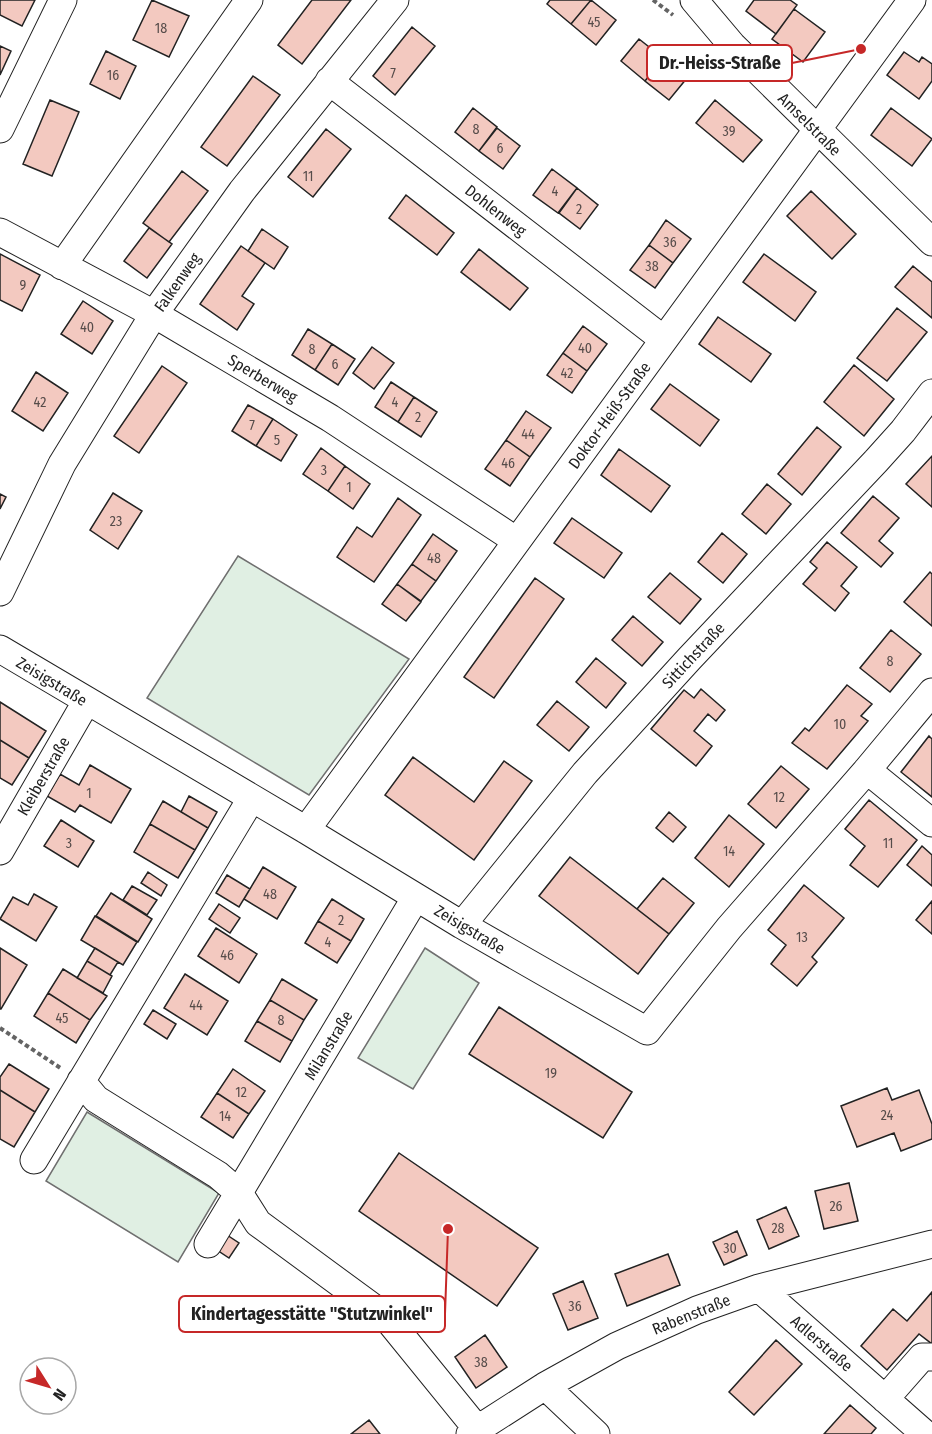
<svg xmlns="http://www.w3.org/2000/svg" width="932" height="1434" font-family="'Fira Sans Condensed',sans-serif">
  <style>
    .green { fill: #e0efe3; stroke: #6f6f6f; stroke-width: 1.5 }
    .building { fill: #f3c9c0; stroke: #222; stroke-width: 1.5 }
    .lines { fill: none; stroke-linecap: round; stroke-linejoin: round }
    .minor-casing { stroke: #222; stroke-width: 29 }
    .path { stroke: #646464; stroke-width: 4; stroke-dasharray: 4.5 3; stroke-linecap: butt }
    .minor { stroke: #fff; stroke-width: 27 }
    .labels { text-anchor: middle; stroke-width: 4.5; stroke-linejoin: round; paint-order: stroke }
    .number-label { font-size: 14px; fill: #564c4a }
    .street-label { font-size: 16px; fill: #222; stroke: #fff }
    .leader { fill: none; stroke: #c62828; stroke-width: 2 }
    .callout-dot { fill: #c62828; stroke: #fff; stroke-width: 2 }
    .callout { fill: #fff; stroke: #c62828; stroke-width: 2 }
    .callout-label { font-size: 18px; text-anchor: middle; font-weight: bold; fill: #222 }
  </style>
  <rect width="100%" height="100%" fill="#fff"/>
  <path class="green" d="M238,556L409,659L309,795L147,698Z
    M425,948L479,983L413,1089L358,1058Z
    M87,1112L219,1193L178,1262L46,1181Z"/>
  <path class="building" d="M0,0H35L22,26L0,15Z
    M152,0L189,16L169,57L133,40Z
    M312,0H351L302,64L278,45Z
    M550,0H591L571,24L547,4Z
    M591,0L616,20L596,45L571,24Z
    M754,0H790L797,5L776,34L746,11Z
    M794,9L825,32L803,62L772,39Z
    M412,27L435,46L395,95L373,76Z
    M639,39L663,58L645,81L621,61Z
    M0,46L11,51L0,75Z
    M106,51L136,66L120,99L90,84Z
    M904,52L919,62L922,57L932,64V81L919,99L887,75Z
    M663,58L687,78L669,100L645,81Z
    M253,76L280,95L227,166L201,147Z
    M50,100L79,112L52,176L23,164Z
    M715,100L762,140L743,162L696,123Z
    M473,108L497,127L479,151L455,132Z
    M891,108L932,139L912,166L871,135Z
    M497,128L520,146L503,169L479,151Z
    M326,129L351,149L313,197L288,177Z
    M552,169L577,188L558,213L533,195Z
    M182,171L208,191L169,242L143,223Z
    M577,188L598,205L580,229L559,213Z
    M811,191L856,234L832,259L787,216Z
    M406,195L454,233L437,255L389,218Z
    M666,220L691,239L673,263L649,245Z
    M149,228L172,244L147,278L124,261Z
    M262,229L288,247L274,269L248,251Z
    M649,245L673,263L655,288L630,270Z
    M241,246L265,263L242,296L254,304L237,330L200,304Z
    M479,249L528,288L510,310L461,272Z
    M0,254L40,275L22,311L0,300Z
    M764,254L816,292L795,321L743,282Z
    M913,266L932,282V318L895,287Z
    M83,301L113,321L92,354L61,334Z
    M897,308L927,332L887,381L857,358Z
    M718,317L771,354L751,382L699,344Z
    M583,326L607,344L587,371L563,353Z
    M308,329L332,344L315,370L292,355Z
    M332,344L355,359L338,385L315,370Z
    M372,347L394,363L374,389L353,373Z
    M563,353L587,371L572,393L547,375Z
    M854,365L894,399L864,436L824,402Z
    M162,366L187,383L139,453L114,436Z
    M36,372L68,393L43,431L12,411Z
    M391,382L414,397L398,422L375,407Z
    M670,384L719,420L700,446L651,409Z
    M414,397L437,412L421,437L398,422Z
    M248,405L273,419L256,446L232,431Z
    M526,411L551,428L530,457L506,440Z
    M273,419L297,435L281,461L256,446Z
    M817,427L841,447L802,495L778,474Z
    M506,440L530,457L510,486L485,469Z
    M321,448L345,466L328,491L303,474Z
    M619,449L670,486L651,512L601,475Z
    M932,456V507L906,484Z
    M345,466L370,484L353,509L328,491Z
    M767,484L791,504L766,534L742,514Z
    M113,493L142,511L118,549L90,530Z
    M0,494L6,497L0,509Z
    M873,496L899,518L879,541L893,553L881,567L841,533Z
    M398,498L421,515L374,582L337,557L357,527L372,537Z
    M572,518L622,553L604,578L554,543Z
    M722,533L747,554L723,583L698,562Z
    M433,534L457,551L436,581L412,564Z
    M827,542L857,567L841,586L849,593L835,611L803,584L817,568L810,562Z
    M412,564L436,581L421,601L397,584Z
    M930,572L932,574V626L904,602Z
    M670,573L701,599L680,624L648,597Z
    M535,578L564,599L494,698L464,677Z
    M397,584L421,602L406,621L382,604Z
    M633,616L663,642L642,666L612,640Z
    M891,630L921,654L890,692L860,668Z
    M596,658L626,683L606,708L576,682Z
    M847,685L872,704L861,716L868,721L827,769L792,743L805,728L809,731Z
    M701,689L725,710L716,721L708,714L694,731L712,746L696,766L651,729L684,690L694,698Z
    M557,701L589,727L569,751L537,725Z
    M0,702L46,731L29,758L0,740Z
    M929,736L932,739V797L901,772Z
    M0,740L29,758L12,785L0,778Z
    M413,757L474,802L504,761L532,781L474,860L385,795Z
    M90,765L131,789L111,823L80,805L75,812L47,796L60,774L79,785Z
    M781,766L809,789L776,828L748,804Z
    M189,796L217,812L208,828L181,812Z
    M869,800L917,840L878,887L850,865L865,846L845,829Z
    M163,801L208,828L195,850L150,824Z
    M669,812L686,827L673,842L656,828Z
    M729,815L764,844L729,887L695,858Z
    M61,820L94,841L78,867L44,846Z
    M150,824L195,850L178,878L134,852Z
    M922,846L932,855V886L907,865Z
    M570,857L669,934L638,974L539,896Z
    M263,867L296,887L277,919L244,899Z
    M148,872L167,885L161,896L141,883Z
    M227,875L250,889L239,907L216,893Z
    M663,878L694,903L669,934L637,909Z
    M804,885L844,918L812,957L817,962L797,986L771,964L786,945L768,930Z
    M132,886L157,900L147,915L123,900Z
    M111,893L152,919L138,942L96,916Z
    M34,894L57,907L36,941L0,919L13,897L28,905Z
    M332,899L364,919L351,941L318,921Z
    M932,901V934L916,920Z
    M219,904L240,918L230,933L209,919Z
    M95,916L137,942L123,965L81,940Z
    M318,921L351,941L337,963L305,943Z
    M216,928L257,954L239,983L198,956Z
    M0,948L27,965L1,1009H0Z
    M95,948L118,962L110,975L87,961Z
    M87,961L112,976L103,993L77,978Z
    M63,969L107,996L90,1020L48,993Z
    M185,974L228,1001L207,1035L164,1008Z
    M282,979L317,1000L304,1020L270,1000Z
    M48,993L90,1020L76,1043L34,1016Z
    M270,1000L304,1020L292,1041L257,1021Z
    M499,1007L632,1092L603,1138L469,1054Z
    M153,1010L176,1024L167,1039L144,1024Z
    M257,1021L292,1041L280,1062L245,1041Z
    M9,1064L49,1089L35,1112L0,1090V1077Z
    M233,1069L265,1091L249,1114L217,1093Z
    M887,1088L892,1100L919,1090L932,1124V1139L901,1151L894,1133L857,1147L841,1106Z
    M0,1090L35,1112L14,1147L0,1139Z
    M217,1093L249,1114L233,1138L201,1117Z
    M399,1153L538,1248L497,1306L359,1211Z
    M849,1183L858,1221L824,1229L815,1191Z
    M786,1207L799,1236L769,1249L757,1220Z
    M737,1231L747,1255L724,1265L713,1242Z
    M227,1235L239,1243L229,1258L217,1250Z
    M668,1254L680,1285L627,1306L615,1274Z
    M583,1281L598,1318L568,1330L553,1294Z
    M932,1292V1344L919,1334L887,1370L861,1346L893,1309L907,1321Z
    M485,1335L507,1367L476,1388L455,1357Z
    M776,1340L802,1364L754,1415L729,1392Z
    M850,1405L876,1428L871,1434H824Z
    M369,1420L380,1434H351Z"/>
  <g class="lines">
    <defs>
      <path id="minor" d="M694,0L732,45L932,242
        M329,81L663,339
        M0,129L63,0
        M0,232L154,314L330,418L517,541
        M62,266L249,0
        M0,592L62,464L154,314L242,191L395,0
        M0,649L306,830L462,925L647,1031L729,928L867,770L932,692
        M867,770L932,823
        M306,830L912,0
        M0,851L86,702
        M462,925L585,773L689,659L876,461L903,431L932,393
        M81,1081L96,1099L218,1175L239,1193L258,1223L386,1317L477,1429
        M34,1160L251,799
        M208,1244L416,897
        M759,1288L925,1434
        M545,1386L596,1434
        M885,1399L922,1357H932
        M470,1434L545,1386L617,1346L697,1310L759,1288L932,1244"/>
    </defs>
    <use href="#minor" class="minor-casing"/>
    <path class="path" d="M653,0L673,15
      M0,1028L62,1069"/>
    <use href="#minor" class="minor"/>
  </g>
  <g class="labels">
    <g class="number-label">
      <text x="594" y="27">45</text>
      <text x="161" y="33">18</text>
      <text x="393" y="78">7</text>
      <text x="113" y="80">16</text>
      <text x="476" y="134">8</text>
      <text x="729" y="136">39</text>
      <text x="500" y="153">6</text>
      <text x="308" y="181">11</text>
      <text x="555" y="196">4</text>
      <text x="579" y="214">2</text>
      <text x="670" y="247">36</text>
      <text x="652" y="271">38</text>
      <text x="23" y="290">9</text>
      <text x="87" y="332">40</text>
      <text x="585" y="353">40</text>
      <text x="312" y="354">8</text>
      <text x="335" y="369">6</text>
      <text x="567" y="378">42</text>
      <text x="40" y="407">42</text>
      <text x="395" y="407">4</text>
      <text x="418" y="422">2</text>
      <text x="252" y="430">7</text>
      <text x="528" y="439">44</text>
      <text x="277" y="445">5</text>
      <text x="508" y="468">46</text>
      <text x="324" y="475">3</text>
      <text x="349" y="492">1</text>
      <text x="116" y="526">23</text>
      <text x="434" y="563">48</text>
      <text x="890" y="666">8</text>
      <text x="840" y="729">10</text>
      <text x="89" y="798">1</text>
      <text x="779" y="802">12</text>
      <text x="69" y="848">3</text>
      <text x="888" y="848">11</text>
      <text x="729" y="856">14</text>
      <text x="270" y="899">48</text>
      <text x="341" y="925">2</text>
      <text x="802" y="942">13</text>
      <text x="328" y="947">4</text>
      <text x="227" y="960">46</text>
      <text x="196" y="1010">44</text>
      <text x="62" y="1023">45</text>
      <text x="281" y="1025">8</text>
      <text x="551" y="1078">19</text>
      <text x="241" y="1097">12</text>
      <text x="887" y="1120">24</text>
      <text x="225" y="1121">14</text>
      <text x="836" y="1211">26</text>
      <text x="778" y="1233">28</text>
      <text x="730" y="1253">30</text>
      <text x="575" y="1311">36</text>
      <text x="481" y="1367">38</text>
    </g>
    <g class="street-label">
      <text transform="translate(810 124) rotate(45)" y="6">Amselstraße</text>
      <text transform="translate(496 210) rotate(38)" y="6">Dohlenweg</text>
      <text transform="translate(177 282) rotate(-55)" y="6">Falkenweg</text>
      <text transform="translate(263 378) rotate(31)" y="6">Sperberweg</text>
      <text transform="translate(609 415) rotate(-54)" y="6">Doktor-Heiß-Straße</text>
      <text transform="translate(693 655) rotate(-47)" y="6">Sittichstraße</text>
      <text transform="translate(52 681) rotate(31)" y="6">Zeisigstraße</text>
      <text transform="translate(43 776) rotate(-60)" y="6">Kleiberstraße</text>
      <text transform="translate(470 929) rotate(31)" y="6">Zeisigstraße</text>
      <text transform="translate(328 1045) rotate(-59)" y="6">Milanstraße</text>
      <text transform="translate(691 1314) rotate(-22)" y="6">Rabenstraße</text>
      <text transform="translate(822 1343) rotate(41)" y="6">Adlerstraße</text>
    </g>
  </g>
  <path class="leader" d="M861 49L792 63M448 1229L445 1314"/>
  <g class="callout-dot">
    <circle cx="861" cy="49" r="6"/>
    <circle cx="448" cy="1229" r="6"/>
  </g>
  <g class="callout">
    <rect x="647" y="45" width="145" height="36" rx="6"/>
    <rect x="179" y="1296" width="266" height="36" rx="6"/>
  </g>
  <g class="callout-label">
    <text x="720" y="69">Dr.-Heiss-Straße</text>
    <text x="312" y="1320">Kindertagesstätte "Stutzwinkel"</text>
  </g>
  <g transform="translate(48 1386) rotate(127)"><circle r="28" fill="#ffffff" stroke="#a7a7a7" stroke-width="1.5"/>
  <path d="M0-4.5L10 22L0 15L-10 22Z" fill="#c62828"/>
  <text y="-9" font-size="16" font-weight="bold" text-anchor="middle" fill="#222222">N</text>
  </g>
</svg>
